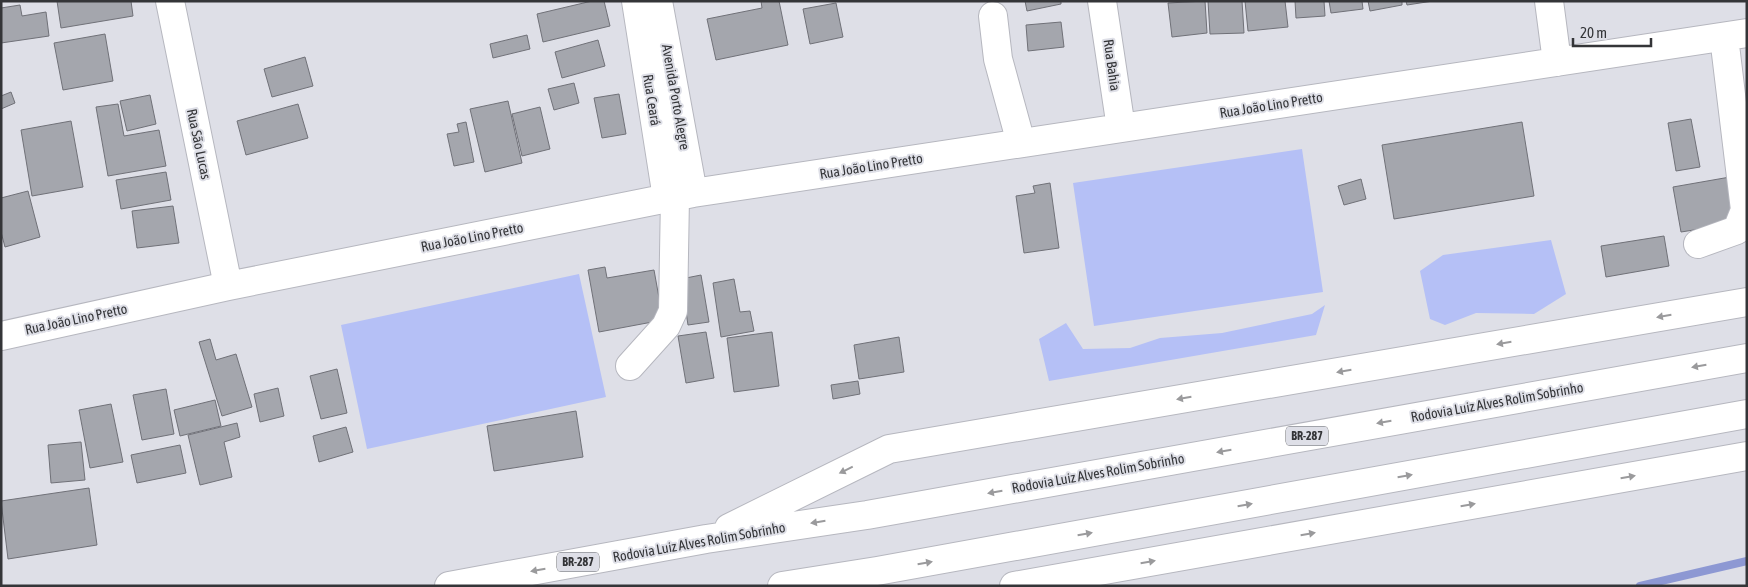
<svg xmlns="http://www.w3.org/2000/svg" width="1748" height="587" font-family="'Asap Condensed',sans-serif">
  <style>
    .green { fill: #b5c0f6 }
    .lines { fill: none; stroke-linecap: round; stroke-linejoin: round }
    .stream { stroke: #8d98d3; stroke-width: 8 }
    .building { fill: #a4a6ad; stroke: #707178 }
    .minor-casing { stroke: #b6b7bf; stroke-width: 30 }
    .highway-casing { stroke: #b6b7bf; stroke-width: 30 }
    .minor { stroke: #fff; stroke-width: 28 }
    .highway { stroke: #fff; stroke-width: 28 }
    .oneway { fill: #9a9a9c }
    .labels { text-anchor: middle; stroke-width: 4; stroke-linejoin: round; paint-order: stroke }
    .shield { fill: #dedfe7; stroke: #67686c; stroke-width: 1 }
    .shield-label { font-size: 12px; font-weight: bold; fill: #343538 }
    .street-label { font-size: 14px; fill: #343538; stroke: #dedfe7 }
  </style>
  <rect width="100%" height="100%" fill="#dedfe7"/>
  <path class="green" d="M1302,149L1323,292L1094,326L1073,183Z
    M1551,240L1566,294L1534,314L1476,313L1445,325L1430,319L1420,271L1443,255Z
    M579,274L606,397L367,449L341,325Z
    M1325,305L1316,335L1049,381L1039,339L1066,323L1083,349L1130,348L1160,338L1222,333L1312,314Z"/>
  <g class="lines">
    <path class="stream" d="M1640,586L1747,561"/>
  </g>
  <path class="building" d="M57,1H131L133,16L61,28Z
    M592,1H604L610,26L543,42L537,14Z
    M761,1H779L788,45L716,60L707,19L762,8Z
    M1025,1H1061V4L1027,11Z
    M1205,1L1207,33L1172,37L1168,3Z
    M1208,1H1242L1244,33L1210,34Z
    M1245,1H1285L1288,27L1248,31Z
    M1295,1H1324L1325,16L1296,18Z
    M1329,1H1362L1363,9L1331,13Z
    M1368,1H1402V5L1370,11Z
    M1406,1H1433L1407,5Z
    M836,3L843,37L810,44L803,9Z
    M20,5L22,16L46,12L49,36L1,43V8Z
    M1061,22L1064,47L1028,51L1026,25Z
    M105,34L113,81L63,90L54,43Z
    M527,35L530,49L493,58L490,44Z
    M598,40L605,66L562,78L555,52Z
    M305,57L313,86L272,97L264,69Z
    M574,83L579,103L554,110L548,89Z
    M11,92L15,103L1,109V96Z
    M619,94L626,134L602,138L594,98Z
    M150,95L156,124L127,131L120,101Z
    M508,101L522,163L485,172L470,109Z
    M118,104L124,136L159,130L166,166L108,176L96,107Z
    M298,104L308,138L246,155L237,121Z
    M540,107L550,149L522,156L512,114Z
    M1691,119L1700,167L1676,171L1668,123Z
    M71,121L83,187L32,196L21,130Z
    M466,122L474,162L454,166L447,134L459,132L457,124Z
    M1522,122L1534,196L1394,219L1382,145Z
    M166,172L171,200L121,209L116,180Z
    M1730,177L1738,223L1681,232L1673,187Z
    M1361,179L1366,199L1344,205L1338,186Z
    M1050,183L1059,248L1024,253L1016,196L1035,193L1033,186Z
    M28,191L40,237L5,247L1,232V198Z
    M173,206L179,243L137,248L132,211Z
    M1664,236L1669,266L1606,277L1601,246Z
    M605,267L607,278L654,270L663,320L599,332L588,270Z
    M701,275L709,322L688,325L681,279Z
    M734,279L740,312L750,311L754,331L721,337L713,283Z
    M706,332L714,378L686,383L678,336Z
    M772,332L779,386L734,392L727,338Z
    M899,337L904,372L859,379L854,345Z
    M210,339L216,360L236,354L252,407L222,416L199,342Z
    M337,369L347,413L321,419L310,376Z
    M858,381L860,394L833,399L831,385Z
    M278,388L284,416L260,422L254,394Z
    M166,389L174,434L142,440L133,395Z
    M215,400L221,426L180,436L174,410Z
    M111,404L123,462L90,468L79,410Z
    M576,411L583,457L494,471L487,426Z
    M237,423L240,437L224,442L232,477L200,485L188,435Z
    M346,427L353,452L319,462L313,436Z
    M81,442L85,480L51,483L48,445Z
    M180,445L186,473L137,483L131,455Z
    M89,488L97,545L8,559L1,501Z"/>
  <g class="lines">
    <defs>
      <path id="minor" d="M170,1L228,286
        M636,1L667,198
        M658,1L693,193
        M1102,1L1121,128
        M1549,1L1557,62
        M993,16L998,59L1021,143
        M1698,244L1737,230L1745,210L1724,37
        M1,336L228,286L693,193L1747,33
        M630,366L666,326L673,311L675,197"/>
      <path id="highway" d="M729,528L889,449L1747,302
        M449,586L706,539L867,515L1747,358
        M782,586L877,571L1747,414
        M1014,586L1747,456"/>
    </defs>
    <use href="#minor" class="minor-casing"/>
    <use href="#highway" class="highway-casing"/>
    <use href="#minor" class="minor"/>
    <use href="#highway" class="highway"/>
  </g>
  <defs><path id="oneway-solid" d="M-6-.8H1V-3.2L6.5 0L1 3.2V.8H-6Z" transform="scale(1.25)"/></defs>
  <g class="oneway">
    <use href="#oneway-solid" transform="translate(1664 316) rotate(170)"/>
    <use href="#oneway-solid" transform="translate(1504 343) rotate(170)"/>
    <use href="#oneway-solid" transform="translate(1699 366) rotate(170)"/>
    <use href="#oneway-solid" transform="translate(1344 371) rotate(170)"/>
    <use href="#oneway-solid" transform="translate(1184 398) rotate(170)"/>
    <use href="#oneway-solid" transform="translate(1384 422) rotate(170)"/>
    <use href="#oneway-solid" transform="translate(1224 451) rotate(170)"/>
    <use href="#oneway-solid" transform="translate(846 470) rotate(154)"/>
    <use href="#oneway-solid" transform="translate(1405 476) rotate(-10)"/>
    <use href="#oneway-solid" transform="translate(1628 477) rotate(-10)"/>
    <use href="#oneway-solid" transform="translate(995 492) rotate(170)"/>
    <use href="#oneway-solid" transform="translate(1245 505) rotate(-10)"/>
    <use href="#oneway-solid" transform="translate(1468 505) rotate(-10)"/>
    <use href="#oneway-solid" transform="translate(818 522) rotate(171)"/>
    <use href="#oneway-solid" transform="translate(1085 534) rotate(-10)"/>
    <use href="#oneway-solid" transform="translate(1308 534) rotate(-10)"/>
    <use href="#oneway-solid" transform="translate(1148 562) rotate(-10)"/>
    <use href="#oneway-solid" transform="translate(925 563) rotate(-10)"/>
    <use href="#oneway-solid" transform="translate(538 570) rotate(170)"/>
  </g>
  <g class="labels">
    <g class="shield">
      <rect x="1286" y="426.5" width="42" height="19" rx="4"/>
      <rect x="557" y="552.5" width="42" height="19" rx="4"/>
    </g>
    <g class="shield-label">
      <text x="1307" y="440">BR-287</text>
      <text x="578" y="566">BR-287</text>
    </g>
    <g class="street-label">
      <text transform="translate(1112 65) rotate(82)" y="5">Rua Bahia</text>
      <text transform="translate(676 97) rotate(80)" y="5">Avenida Porto Alegre</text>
      <text transform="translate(652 100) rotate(81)" y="5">Rua Ceará</text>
      <text transform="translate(1271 105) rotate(-9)" y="5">Rua João Lino Pretto</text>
      <text transform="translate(199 144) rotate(78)" y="5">Rua São Lucas</text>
      <text transform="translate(871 166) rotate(-9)" y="5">Rua João Lino Pretto</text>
      <text transform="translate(472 237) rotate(-11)" y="5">Rua João Lino Pretto</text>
      <text transform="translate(76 319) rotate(-12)" y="5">Rua João Lino Pretto</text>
      <text transform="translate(1497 402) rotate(-10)" y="5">Rodovia Luiz Alves Rolim Sobrinho</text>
      <text transform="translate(1098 473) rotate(-10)" y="5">Rodovia Luiz Alves Rolim Sobrinho</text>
      <text transform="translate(699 542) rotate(-10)" y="5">Rodovia Luiz Alves Rolim Sobrinho</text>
    </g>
  </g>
  <rect width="1748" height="587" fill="none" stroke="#343538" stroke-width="5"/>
  <path d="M1573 38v8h78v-8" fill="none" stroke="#343538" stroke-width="2.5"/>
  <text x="1580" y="38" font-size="15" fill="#343538" stroke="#dedfe7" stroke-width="4" paint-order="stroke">20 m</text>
</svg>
